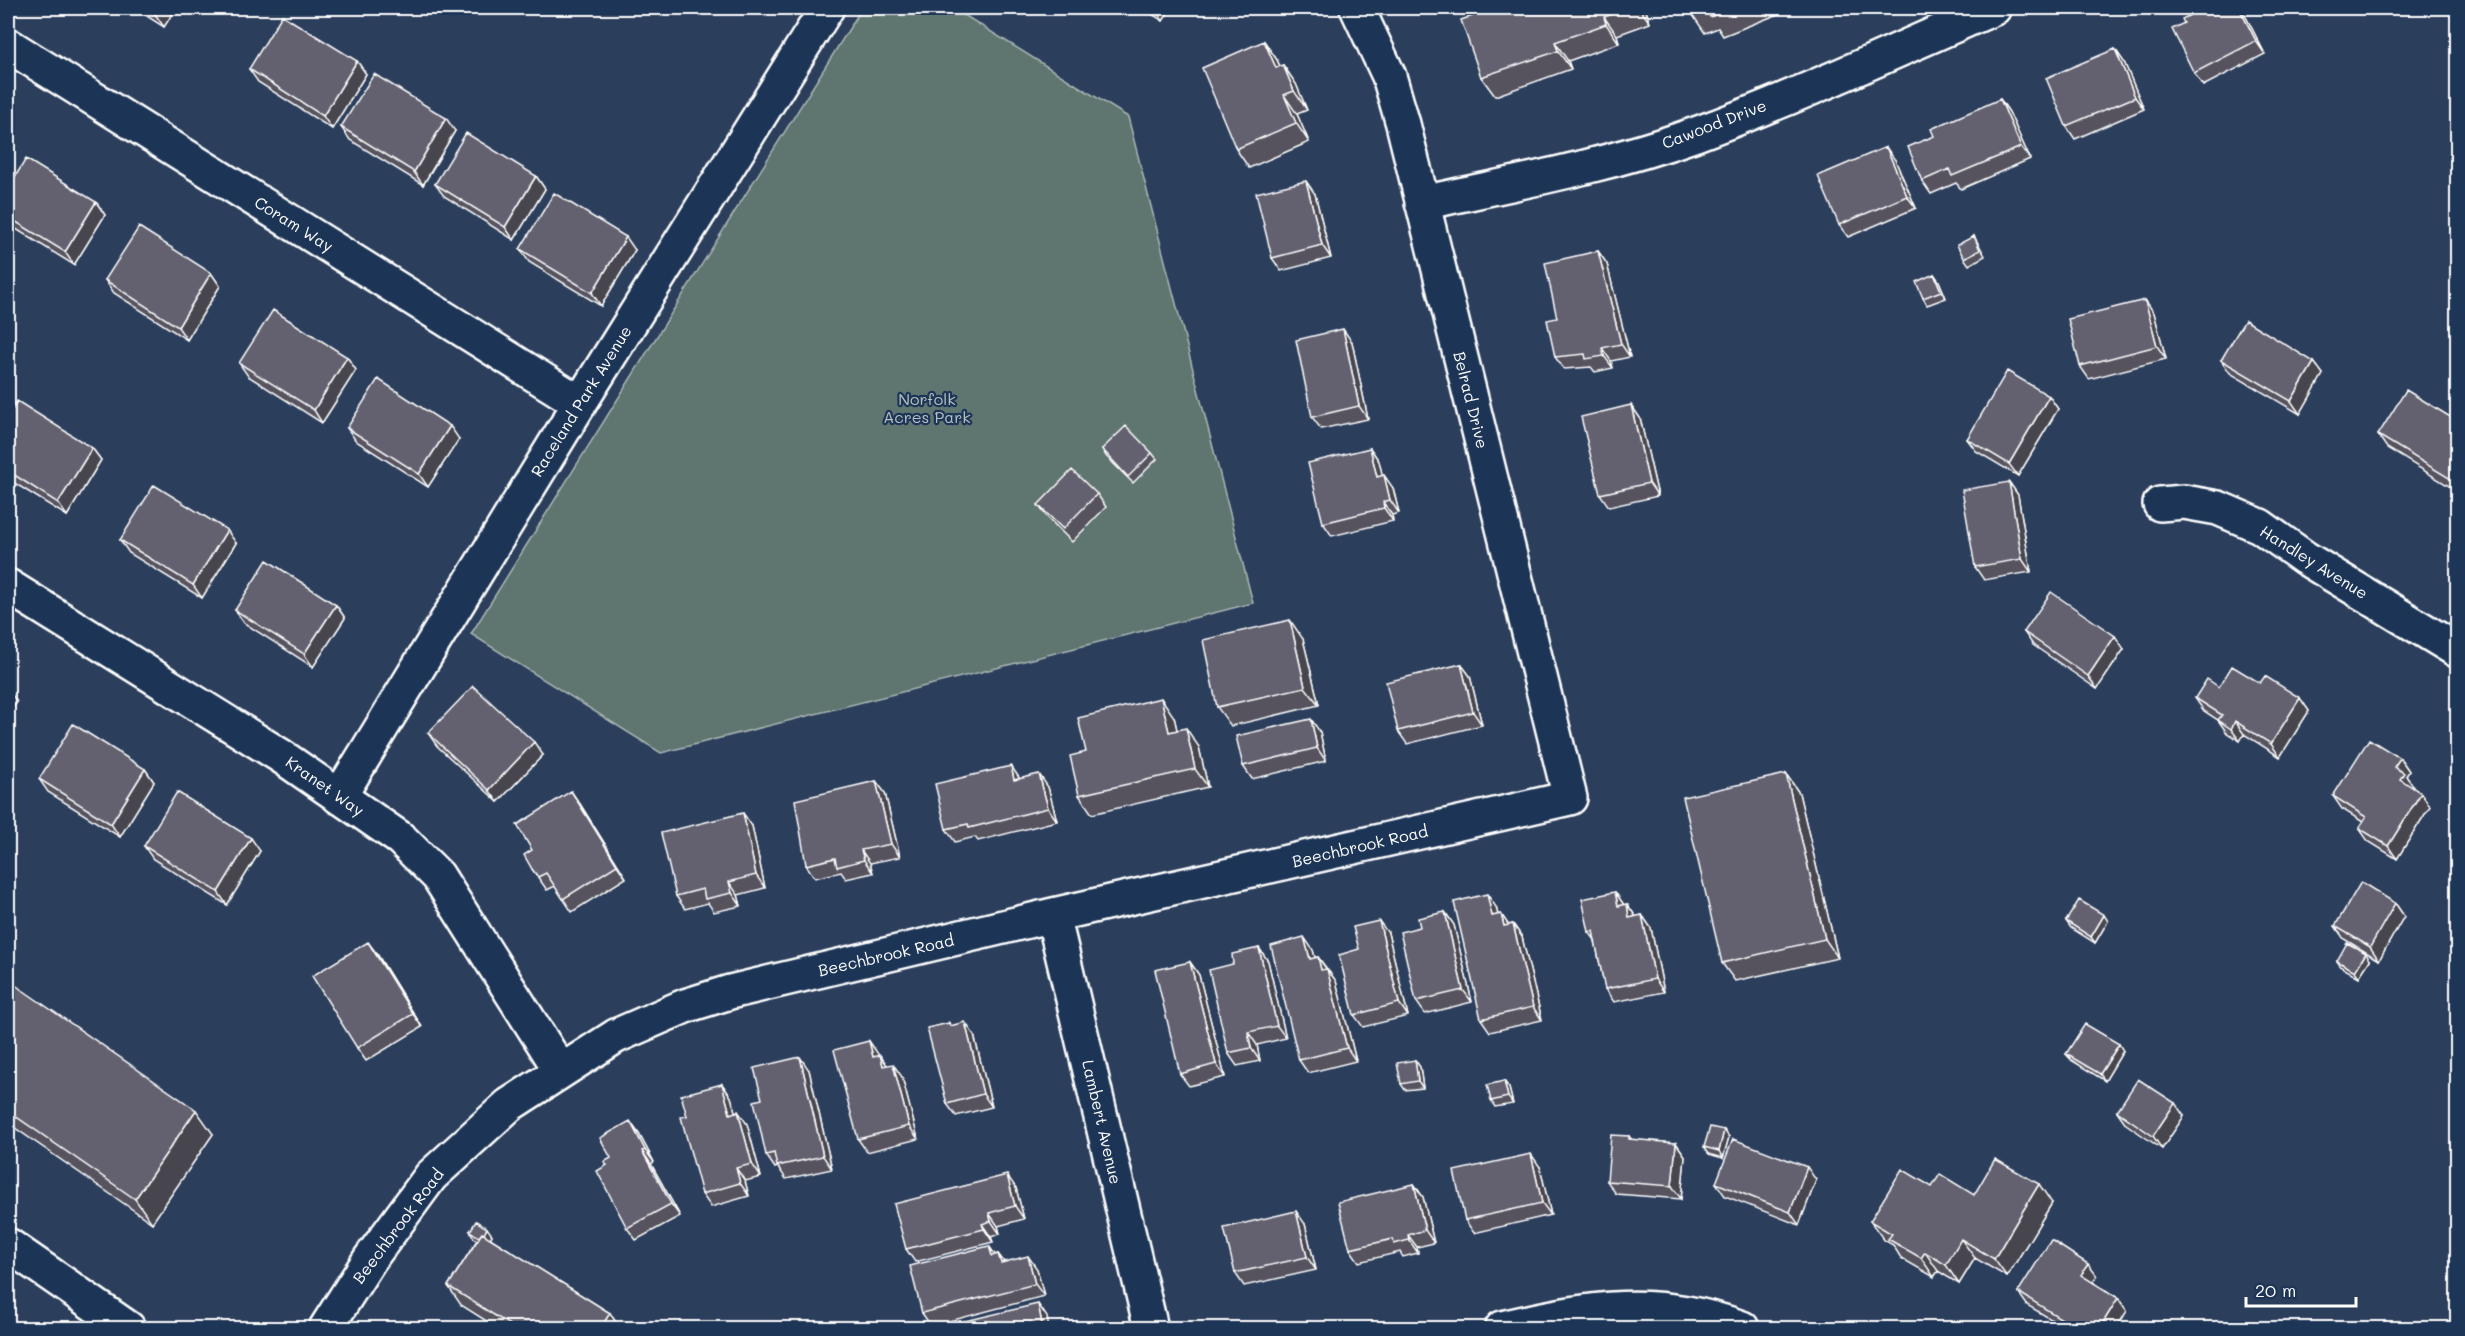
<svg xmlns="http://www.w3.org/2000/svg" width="2465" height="1336" font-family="Mali,sans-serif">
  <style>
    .green { fill: #5e746f; stroke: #aebab7; stroke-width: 1.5 }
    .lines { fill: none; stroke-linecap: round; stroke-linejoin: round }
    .minor-casing { stroke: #fff; stroke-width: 38 }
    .minor { stroke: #1d3557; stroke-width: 33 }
    .wall { fill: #56535f; stroke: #fff; stroke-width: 1.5 }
    .shaded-wall { fill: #46444e; stroke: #fff; stroke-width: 1.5 }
    .building { fill: #64616f; stroke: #fff; stroke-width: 1.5 }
    .labels { text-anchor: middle; stroke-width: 4.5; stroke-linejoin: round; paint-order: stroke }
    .street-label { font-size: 16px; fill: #fff; stroke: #1d3557 }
    .park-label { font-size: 16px; fill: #b7c0be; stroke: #1d3557 }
  </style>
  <rect width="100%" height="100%" fill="#2b3e5c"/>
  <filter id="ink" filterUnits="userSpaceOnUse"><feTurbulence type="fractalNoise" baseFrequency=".0167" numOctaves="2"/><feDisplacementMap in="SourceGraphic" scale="12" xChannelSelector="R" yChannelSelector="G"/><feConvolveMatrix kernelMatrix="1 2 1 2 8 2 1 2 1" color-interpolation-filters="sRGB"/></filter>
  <g filter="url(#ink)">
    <path class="green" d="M862,8H953L1128,117L1253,603L661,753L471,634Z"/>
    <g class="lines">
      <defs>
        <path id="minor" d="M8,45L580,403
          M1422,203C1514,183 1607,166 1696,134C1797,97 1895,51 1994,8
          M2160,504L2184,502L2218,508L2260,526L2305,558L2458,651
          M8,586L281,756L401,839L438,876L561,1071
          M339,797L580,403L827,8
          M1053,915L1151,1328
          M8,1245L128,1328
          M326,1328L370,1259L431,1176L509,1105L616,1036L685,1006L730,992L1053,915L1570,798L1403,124L1389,76L1357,8
          M1502,1328C1589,1308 1655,1296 1742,1328"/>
      </defs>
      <use href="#minor" class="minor-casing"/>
      <use href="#minor" class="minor"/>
    </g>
    <path class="wall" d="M134,8H176L164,27Z
      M1142,8H1171L1163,21Z
      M1496,8H1645L1650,23L1617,35L1619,43L1568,61L1571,69L1495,96L1481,77Z
      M1690,8H1773L1776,15L1723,36L1718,28L1705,33L1692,14Z
      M2204,8H2241L2265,54L2203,86L2194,73L2184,23Z
      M2325,8H2333L2327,11Z
      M1264,41L1277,60L1280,66L1283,65L1296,84L1307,110L1297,114L1309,142L1249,168L1236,149Z
      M2115,49L2124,62L2144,109L2075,139L2066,126Z
      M357,61L366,74L332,129L258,82L249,69Z
      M2000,99L2009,112L2030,159L1961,189L1956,183L1931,194L1922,181L1934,136Z
      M341,127L455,131L423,185L350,140Z
      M1895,160L1916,208L1848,237L1839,225Z
      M536,176L545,189L514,240L444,196L435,184Z
      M8,188L96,202L105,215L74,265L8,224Z
      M1315,194L1331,258L1281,271L1272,258Z
      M1974,236L1978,243L1985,256L1969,265L1964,258Z
      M520,249L635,250L601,306L529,262Z
      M1598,251L1607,264L1630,357L1611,361L1613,368L1595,372L1591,367L1564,369L1555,357L1557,318Z
      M211,273L220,286L187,340L114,293L105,280Z
      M1934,274L1939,281L1946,298L1927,305L1923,298Z
      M2145,300L2154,313L2166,359L2089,379L2080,366Z
      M1352,342L1368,419L1321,429L1312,417Z
      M347,357L356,370L322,423L248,376L239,363Z
      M2221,360L2314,362L2323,374L2300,414L2230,373Z
      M2049,396L2058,409L2018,476L1976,451L1967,439Z
      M1631,405L1640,418L1658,496L1609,507L1600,494Z
      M8,417L92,448L101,460L67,516L8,479Z
      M2457,421V491L2387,448L2378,435Z
      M347,428L459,439L428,487L356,441Z
      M1370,448L1379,461L1382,475L1393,488L1399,513L1392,515L1393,521L1332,536L1323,523Z
      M1102,449L1152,453L1157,459L1133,483L1106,456Z
      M2009,482L2018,495L2031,572L1984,580L1975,567Z
      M1097,494L1106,507L1072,542L1047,517L1038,505Z
      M120,540L236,543L202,598L129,553Z
      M336,605L345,618L313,667L244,623L235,610Z
      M2024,632L2124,649L2097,689L2033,645Z
      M1303,639L1319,705L1231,726L1217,707Z
      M1461,664L1470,676L1482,725L1407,744L1398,731Z
      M2260,683L2300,698L2309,711L2280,757L2244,734L2240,741L2227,733L2218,720L2204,711L2195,698L2219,687Z
      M1174,717L1177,730L1199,747L1208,787L1092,814L1079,795L1086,752Z
      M1320,732L1326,761L1252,779L1243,766Z
      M428,733L543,755L498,802L437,746Z
      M2400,758L2409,771L2406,776L2413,786L2412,787L2421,793L2430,806L2397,859L2368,841L2359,828L2363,822L2342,809L2333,796Z
      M145,769L154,782L120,837L48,792L39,779Z
      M1786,774L1799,793L1838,958L1735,981L1722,963Z
      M1020,779L1048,787L1057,821L978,841L975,837L955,842L946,829Z
      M876,781L885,793L900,857L870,863L873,873L846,879L841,872L815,878L806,865Z
      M580,804L626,878L572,912L555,886L547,890L532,869V850Z
      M752,826L765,888L738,895L741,906L714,912L708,903L685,909L676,896Z
      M144,846L260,851L227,905L153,859Z
      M1615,892L1624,905L1627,904L1636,917L1642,915L1651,928L1664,992L1614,1002L1605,989L1595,940L1589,932Z
      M2395,903L2404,916L2379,960L2344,939L2335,926Z
      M1496,907L1498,915L1501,914L1508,925L1513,924L1522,937L1542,1020L1490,1032L1481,1019Z
      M1445,912L1454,925L1472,1002L1425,1014L1416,1001Z
      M2066,921H2108L2095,943L2071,928Z
      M1388,933L1408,1016L1363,1027L1354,1015Z
      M1259,948L1268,961L1286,1038L1257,1045L1260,1061L1237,1066L1228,1053L1233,964Z
      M1313,950L1315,958L1318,957L1336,981L1356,1061L1308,1073L1299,1060Z
      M377,954L422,1027L366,1061L357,1048Z
      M2370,960L2359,977L2341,967L2337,961Z
      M1190,962L1199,975L1225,1077L1189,1086L1180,1074Z
      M8,980L213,1134L152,1223L8,1123Z
      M949,1023L951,1026L974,1035L992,1107L956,1116L947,1104Z
      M869,1041L878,1055L887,1065L902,1077L918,1139L867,1152L858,1139Z
      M2119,1044L2123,1051L2105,1081L2071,1060L2066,1054Z
      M1415,1060L1420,1067L1423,1088L1405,1090L1401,1084Z
      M809,1070L832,1169L786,1179L778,1167L775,1168L766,1155L762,1099Z
      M1504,1081L1509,1088L1513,1104L1495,1107L1491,1101Z
      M722,1084L731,1097L735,1112L747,1124L761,1177L745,1181L749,1196L711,1207L702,1194Z
      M2117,1111L2184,1116L2162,1149L2126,1124Z
      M639,1134L654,1162L651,1164L680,1216L636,1240L627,1228L607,1165L611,1158Z
      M1629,1136L1632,1140L1676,1143L1685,1156L1681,1199L1616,1194L1607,1181Z
      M1729,1137L1723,1158L1709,1154L1704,1147Z
      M1540,1167L1551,1215L1474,1233L1465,1220Z
      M1816,1180L1799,1225L1725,1196L1716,1183Z
      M1414,1184L1423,1197L1434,1243L1417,1247L1418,1253L1403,1257L1400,1252L1359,1262L1350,1249Z
      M1932,1187L1974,1195L2052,1203L2007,1277L1975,1258L1959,1284L1938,1271L1934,1277L1901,1258L1893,1245L1884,1240L1870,1221Z
      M1016,1188L1024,1219L998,1226L1000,1234L991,1237L993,1242L915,1262L906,1249Z
      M1305,1224L1316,1270L1244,1286L1235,1273Z
      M470,1231L492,1235L490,1238L610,1313L620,1329H499L461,1305L448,1286L477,1240L474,1238Z
      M989,1246L995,1255L998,1254L1004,1262L1037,1269L1044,1296L931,1326L922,1313Z
      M2097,1276L2093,1282L2118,1298L2127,1311L2059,1324L2027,1305L2018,1292Z"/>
    <path class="shaded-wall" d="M159,8H176L164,27L155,14Z
      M1154,8H1171L1163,21Z
      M1639,8H1645L1650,23Z
      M2239,8H2241L2243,11L2265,54L2256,41Z
      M1604,17L1617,35L1619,43L1606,24Z
      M1264,41L1277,60L1289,87L1276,68Z
      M1555,42L1568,61L1571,69L1558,51Z
      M2115,49L2124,62L2144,109L2135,97Z
      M357,61L366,74L332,129L323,116Z
      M1283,65L1296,84L1307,110L1294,91Z
      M1284,95L1297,114L1309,142L1296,123Z
      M2000,99L2009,112L2030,159L2021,147Z
      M446,118L455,131L423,185L414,172Z
      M1886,147L1895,160L1916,208L1907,196Z
      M536,176L545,189L514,240L505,227Z
      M1306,181L1315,194L1331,258L1322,245Z
      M96,202L105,215L74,265L65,252Z
      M626,237L635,250L601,306L592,293Z
      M1598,251L1607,264L1630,357L1621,344Z
      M211,273L220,286L187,340L178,327Z
      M1934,274L1939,281L1946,298L1941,291Z
      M2145,300L2154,313L2166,359L2157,346Z
      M1343,329L1352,342L1368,419L1359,406Z
      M1602,348L1611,361L1613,368L1604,356Z
      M347,357L356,370L322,423L314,410Z
      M2314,362L2323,374L2300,414L2291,401Z
      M2049,396L2058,409L2018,476L2009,464Z
      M1631,405L1640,418L1658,496L1649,483Z
      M450,426L459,439L428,487L419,474Z
      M92,448L101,460L67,516L58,503Z
      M1370,448L1379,461L1386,490L1377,477Z
      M1384,475L1393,488L1399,513L1390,500Z
      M2457,475V487L2454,481Z
      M2009,482L2018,495L2031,572L2022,559Z
      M1383,502L1392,515L1393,521L1384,508Z
      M227,530L236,543L202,598L193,585Z
      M336,605L345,618L313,667L304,654Z
      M1290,620L1303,639L1319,705L1305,687Z
      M2115,636L2124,649L2097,689L2088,676Z
      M1461,664L1470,676L1482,725L1473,712Z
      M8,689L17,702L8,716Z
      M1161,698L1174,717L1182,751L1169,732Z
      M2300,698L2309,711L2280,757L2271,744Z
      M1311,719L1320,732L1326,761L1317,748Z
      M2235,721L2244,734L2240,741L2231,729Z
      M1186,728L1199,747L1208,787L1195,769Z
      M534,742L543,755L498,802L489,790Z
      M2400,758L2409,771L2406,776L2413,786L2409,792L2400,779L2394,767Z
      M1011,766L1020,779L1014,780Z
      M145,769L154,782L120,837L111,824Z
      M1039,774L1048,787L1057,821L1048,808Z
      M1786,774L1799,793L1838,958L1825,939Z
      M876,781L885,793L900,857L891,844Z
      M571,791L580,804L626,878L617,865Z
      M2421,793L2430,806L2397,859L2388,846Z
      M743,813L752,826L765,888L756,875Z
      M251,838L260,851L227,905L218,892Z
      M861,850L870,863L873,873L864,860Z
      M729,882L738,895L741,906L732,893Z
      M1615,892L1624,905L1618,906Z
      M1487,894L1496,907L1501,928L1492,916Z
      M2395,903L2404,916L2379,960L2370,947Z
      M1627,904L1636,917L1629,918Z
      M1445,912L1454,925L1472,1002L1463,990Z
      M1501,914L1510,927L1504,926Z
      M1642,915L1651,928L1664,992L1655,979Z
      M2104,915L2108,921L2095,943L2091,937Z
      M1379,921L1388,933L1408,1016L1399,1003Z
      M1513,924L1522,937L1542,1020L1533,1007Z
      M1304,937L1313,950L1319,972L1310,959Z
      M368,942L377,954L422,1027L413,1014Z
      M1259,948L1268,961L1286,1038L1277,1026Z
      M2366,953L2370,960L2359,977L2355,971Z
      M1318,957L1327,970H1321Z
      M1190,962L1199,975L1225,1077L1216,1064Z
      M1327,969L1336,981L1356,1061L1347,1048Z
      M965,1022L974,1035L992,1107L983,1094Z
      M1248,1032L1257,1045L1260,1061L1251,1048Z
      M869,1041L878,1054L882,1069L873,1057Z
      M2119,1044L2123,1051L2105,1081L2100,1074Z
      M880,1055L889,1068L883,1066Z
      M800,1057L809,1070L832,1169L823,1156Z
      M1415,1060L1420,1067L1423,1088L1418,1081Z
      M893,1064L902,1077L918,1139L909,1126Z
      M1504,1081L1509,1088L1513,1104L1508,1097Z
      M722,1084L731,1097L739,1126L730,1114Z
      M2175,1103L2184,1116L2162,1149L2153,1136Z
      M196,1110L213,1134L152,1223L135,1199Z
      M738,1111L747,1124L761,1177L752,1164Z
      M630,1121L639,1134L654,1162L645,1150Z
      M1724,1130L1729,1137L1723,1158L1719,1151Z
      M1676,1143L1685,1156L1681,1199L1672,1186Z
      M642,1151L651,1164L680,1216L671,1204Z
      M1531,1154L1540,1167L1551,1215L1542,1203Z
      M1807,1167L1816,1180L1799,1225L1790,1212Z
      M736,1168L745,1181L749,1196L740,1183Z
      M1007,1175L1016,1188L1024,1219L1015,1206Z
      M1414,1184L1423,1197L1434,1243L1425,1230Z
      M2039,1184L2052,1203L2007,1277L1994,1259Z
      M1296,1211L1305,1224L1316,1270L1307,1257Z
      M989,1213L998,1226L1000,1234L991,1221Z
      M982,1224L991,1237L993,1242L984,1229Z
      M487,1228L492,1235L486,1245L481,1239Z
      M1408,1235L1417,1247L1418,1253L1409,1240Z
      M1961,1239L1975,1258L1959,1284L1946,1265Z
      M989,1246L998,1259L992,1256Z
      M1925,1252L1938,1271L1934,1277L1921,1258Z
      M998,1254L1007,1266L1001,1263Z
      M1028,1256L1037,1269L1044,1296L1035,1284Z
      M2088,1264L2097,1276L2090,1287L2081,1275Z
      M2118,1298L2127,1311L2116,1329H2099Z
      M1038,1304L1047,1317L1049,1329H1043Z
      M610,1313L620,1329H600Z"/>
    <path class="building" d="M145,8H159L155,14Z
      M1496,8H1629L1604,17L1606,24L1555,42L1558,51L1481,77L1461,20Z
      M1690,8H1735L1710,17L1707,8L1692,14Z
      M2204,8H2239L2256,41L2194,73L2172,29L2184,23L2182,19Z
      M282,15L357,61L323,116L249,69Z
      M1264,41L1276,68L1283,65L1294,91L1284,95L1296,123L1236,149L1202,68Z
      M2115,49L2135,97L2066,126L2046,78Z
      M374,74L446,118L414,172L341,127Z
      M2000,99L2021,147L1952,176L1949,169L1922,181L1908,147L1934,136L1931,129Z
      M466,133L536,176L505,227L435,184Z
      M1886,147L1907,196L1839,225L1818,176Z
      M26,159L96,202L65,252L8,217V188Z
      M1306,181L1322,245L1272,258L1256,193Z
      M554,193L626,237L592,293L520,249Z
      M139,227L211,273L178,327L105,280Z
      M1974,236L1980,250L1964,258L1957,245Z
      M1598,251L1621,344L1602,348L1604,356L1586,359L1585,354L1555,357L1547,320L1557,318L1545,263Z
      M1934,274L1941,291L1923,298L1916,282Z
      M2145,300L2157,346L2080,366L2068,319Z
      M273,310L347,357L314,410L239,363Z
      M2245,320L2314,362L2291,401L2221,360Z
      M1343,329L1359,406L1312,417L1296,340Z
      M2007,371L2049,396L2009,464L1967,439Z
      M378,379L450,426L419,474L347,428Z
      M2406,390L2457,421V475L2454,481L2378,435Z
      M17,401L92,448L58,503L8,471V417Z
      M1631,405L1649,483L1600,494L1581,417Z
      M1126,426L1152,453L1128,477L1102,449Z
      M1370,448L1377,477L1384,475L1390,500L1383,502L1384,508L1323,523L1308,463Z
      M1072,470L1097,494L1063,529L1038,505Z
      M2009,482L2022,559L1975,567L1962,490Z
      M154,485L227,530L193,585L120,540Z
      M267,560L336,605L304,654L235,610Z
      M2051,592L2115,636L2088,676L2024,632Z
      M1290,620L1305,687L1217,707L1203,640Z
      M1461,664L1473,712L1398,731L1386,682Z
      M2232,666L2260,683L2265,676L2300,698L2271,744L2235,721L2231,729L2218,720L2222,715L2195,698L2207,679L2219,687Z
      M473,686L534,742L489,790L428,733Z
      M1161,698L1169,732L1186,728L1195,769L1079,795L1070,756L1086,752L1078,718Z
      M1311,719L1317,748L1243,766L1236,736Z
      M73,724L145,769L111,824L39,779Z
      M2369,739L2400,758L2394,767L2404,773L2400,779L2421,793L2388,846L2359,828L2366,817L2333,796Z
      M1011,766L1014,780L1039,774L1048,808L969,828L968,824L946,829L935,784Z
      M1786,774L1825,939L1722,963L1683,797Z
      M876,781L891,844L861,850L864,860L837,867L835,858L806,865L795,800Z
      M571,791L617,865L563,899L546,873L538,877L532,869L524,855L532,850L517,825Z
      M177,792L251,838L218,892L144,846Z
      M743,813L756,875L729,882L732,893L705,899L703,889L676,896L661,833Z
      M2361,882L2395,903L2370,947L2335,926Z
      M1615,892L1618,906L1627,904L1629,918L1642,915L1655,979L1605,989L1593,931L1589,932L1582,899Z
      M1487,894L1492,916L1501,914L1504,926L1513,924L1533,1007L1481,1019L1454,902Z
      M2079,900L2104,915L2091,937L2066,921Z
      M1445,912L1463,990L1416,1001L1400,932L1420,927L1418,918Z
      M1379,921L1399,1003L1354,1015L1339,955L1359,949L1353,927Z
      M1304,937L1310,959L1318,957L1321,970L1327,969L1347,1048L1299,1060L1271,946Z
      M368,942L413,1014L357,1048L312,976Z
      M2347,943L2366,953L2355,971L2337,961Z
      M1259,948L1277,1026L1248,1032L1251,1048L1228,1053L1209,970L1233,964L1232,954Z
      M1190,962L1216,1064L1180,1074L1155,970Z
      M8,980L196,1110L135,1199L8,1111Z
      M965,1022L983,1094L947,1104L927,1028L949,1023L950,1026Z
      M2085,1024L2119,1044L2100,1074L2066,1054Z
      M869,1041L873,1057L880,1055L883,1066L893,1064L909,1126L858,1139L834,1050Z
      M800,1057L823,1156L777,1166L774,1153L766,1155L754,1101L762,1099L754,1068Z
      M1415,1060L1418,1081L1401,1084L1397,1063Z
      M2138,1079L2175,1103L2153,1136L2117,1111Z
      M1504,1081L1508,1097L1491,1101L1487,1085Z
      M722,1084L730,1114L738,1111L752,1164L736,1168L740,1183L702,1194L681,1117L687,1116L681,1095Z
      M630,1121L645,1150L642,1151L671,1204L627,1228L597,1171L607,1165L604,1162L611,1158L600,1138Z
      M1710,1127L1724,1130L1719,1151L1704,1147Z
      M1611,1135L1629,1136V1139L1676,1143L1672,1186L1607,1181Z
      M2457,1136V1146L2453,1143Z
      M1733,1139L1807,1167L1790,1212L1716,1183Z
      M1531,1154L1542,1203L1465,1220L1454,1171Z
      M1995,1159L2039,1184L1994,1259L1961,1239L1946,1265L1925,1252L1921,1258L1888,1239L1892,1234L1870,1221L1902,1169L1932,1187L1940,1174L1974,1195Z
      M1007,1175L1015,1206L989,1213L991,1221L982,1224L984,1229L906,1249L894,1204Z
      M1414,1184L1425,1230L1408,1235L1409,1240L1394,1244L1393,1239L1350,1249L1338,1202Z
      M1296,1211L1307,1257L1235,1273L1224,1228Z
      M476,1221L487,1228L484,1234L482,1233L479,1237L470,1231Z
      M482,1233L610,1313L600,1329H516L448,1286Z
      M2051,1240L2088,1264L2081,1275L2118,1298L2099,1329H2057L2062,1319L2018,1292Z
      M989,1246L992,1256L998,1254L1001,1263L1028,1256L1035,1284L922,1313L910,1266Z
      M1038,1304L1043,1329H931Z"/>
  </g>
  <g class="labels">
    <g class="street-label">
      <text transform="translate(1714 124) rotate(-21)" y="6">Cawood Drive</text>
      <text transform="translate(294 224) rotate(32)" y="6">Coram Way</text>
      <text transform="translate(1471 400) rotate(76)" y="6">Belrad Drive</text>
      <text transform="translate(581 401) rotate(-58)" y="6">Raceland Park Avenue</text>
      <text transform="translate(2314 562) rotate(32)" y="6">Handley Avenue</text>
      <text transform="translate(325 786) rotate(35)" y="6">Kranet Way</text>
      <text transform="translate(1360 846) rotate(-13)" y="6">Beechbrook Road</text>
      <text transform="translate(886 955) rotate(-13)" y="6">Beechbrook Road</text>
      <text transform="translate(1102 1122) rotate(77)" y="6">Lambert Avenue</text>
      <text transform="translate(398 1226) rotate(-53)" y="6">Beechbrook Road</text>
    </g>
    <g class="park-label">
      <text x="927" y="405">Norfolk<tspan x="927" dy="18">Acres Park</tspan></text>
    </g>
  </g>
  <rect width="2465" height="1336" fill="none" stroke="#1d3557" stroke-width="30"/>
  <rect x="15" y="15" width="2435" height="1306" fill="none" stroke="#fff" stroke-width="2" filter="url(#ink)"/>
  <path d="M2246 1297v9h110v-9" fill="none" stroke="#ffffff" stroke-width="3"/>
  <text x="2255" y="1297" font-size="18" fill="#ffffff" stroke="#1d3557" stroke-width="4.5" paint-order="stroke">20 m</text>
</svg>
